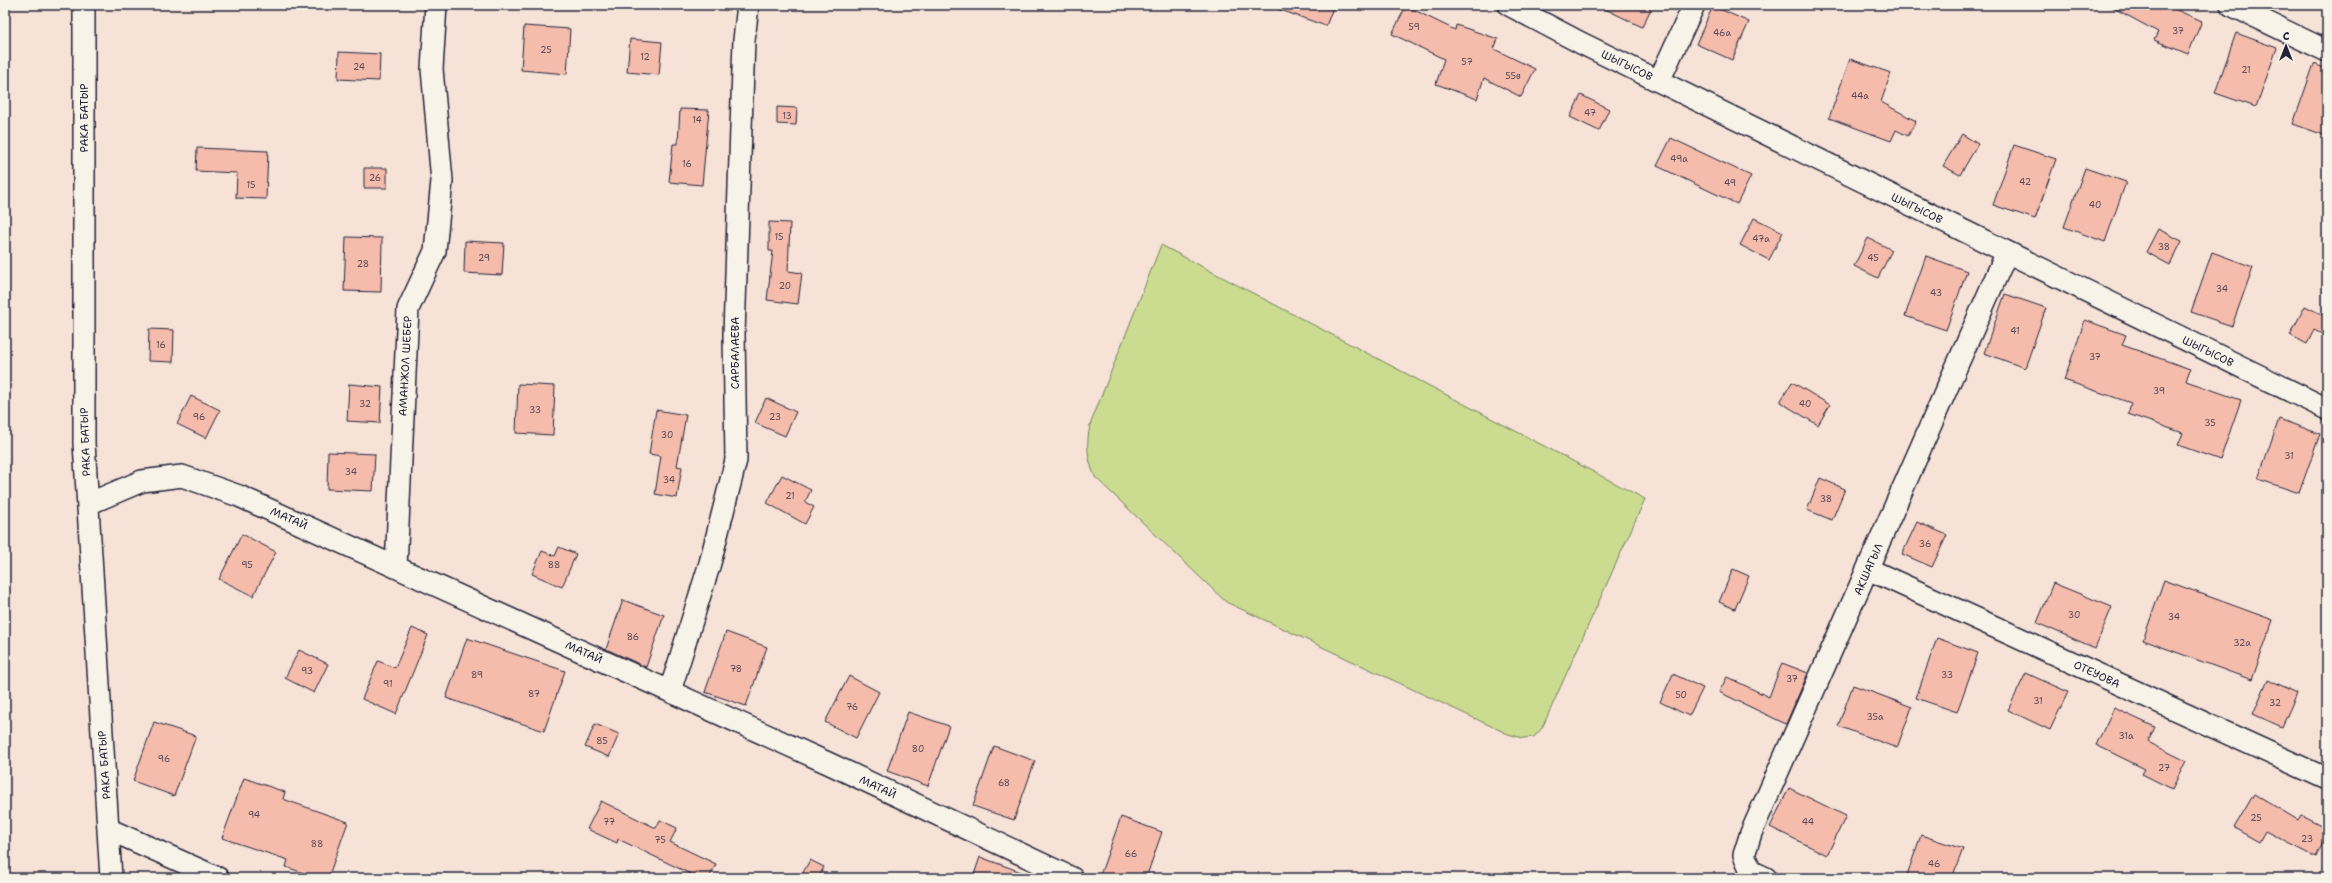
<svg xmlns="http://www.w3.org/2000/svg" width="2332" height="883" font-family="'Shantell Sans',sans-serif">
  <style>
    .green { fill: #cbdc90; stroke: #767f66 }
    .building { fill: #f5bcac; stroke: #22223b }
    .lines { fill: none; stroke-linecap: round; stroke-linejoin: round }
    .minor-casing { stroke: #22223b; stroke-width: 24 }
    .minor { stroke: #f7f3e8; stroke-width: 21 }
    .labels { text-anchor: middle; stroke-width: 3; stroke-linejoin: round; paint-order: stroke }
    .number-label { font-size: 9px; fill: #574857 }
    .street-label { font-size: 11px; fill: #22223b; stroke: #f7f3e8 }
  </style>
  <rect width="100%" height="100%" fill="#f6e2d6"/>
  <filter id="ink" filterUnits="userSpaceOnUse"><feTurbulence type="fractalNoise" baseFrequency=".025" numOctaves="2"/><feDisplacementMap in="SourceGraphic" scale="8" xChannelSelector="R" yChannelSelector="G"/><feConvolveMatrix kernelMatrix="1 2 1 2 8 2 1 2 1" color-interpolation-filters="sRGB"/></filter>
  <g filter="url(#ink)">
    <path class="green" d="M1161,245L1645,499L1542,728L1534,737L1523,738L1508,734L1226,602L1095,477C1087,457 1086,446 1090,425Z"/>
    <path class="building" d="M1272,5H1334L1326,26L1272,7Z
      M1597,5H1653L1642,27Z
      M2108,5H2165L2202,21L2188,54L2154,40L2158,32Z
      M1406,6L1455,30L1456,25L1498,39L1494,49L1535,69L1521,97L1484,78L1477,99L1436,84L1444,59L1392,34Z
      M1713,6L1749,22L1732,60L1696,44Z
      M524,26L570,29L567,74L521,70Z
      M2236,33L2277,48L2256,107L2215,93Z
      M630,39L662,42L659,75L627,72Z
      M339,52L380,54L379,81L338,79Z
      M1850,59L1891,73L1881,102L1916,121L1908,136L1896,130L1891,141L1829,118Z
      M2314,64L2327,69V136L2293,124Z
      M1581,95L1609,109L1599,131L1570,117Z
      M777,107L797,108L796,125L777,124Z
      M680,109L709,110L702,185L669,182L673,144H678Z
      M1962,134L1978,144L1960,175L1943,166Z
      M1671,138L1751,176L1737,204L1657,166Z
      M2014,145L2056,159L2035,219L1993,205Z
      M197,148L268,151L266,199L236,198L237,173L196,171Z
      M364,168H387V188H364Z
      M2085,168L2126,182L2105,242L2064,227Z
      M1754,218L1783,232L1769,260L1740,245Z
      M769,222L790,223L788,271L802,273L798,304L767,300L773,251H769Z
      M2158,229L2182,241L2170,265L2146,252Z
      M346,237L382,238L381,292L344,291Z
      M1868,238L1892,250L1878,278L1854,266Z
      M465,241L504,243L502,275L464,273Z
      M2212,252L2253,267L2232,326L2191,312Z
      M1926,256L1967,271L1946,330L1905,316Z
      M2005,294L2046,308L2025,368L1984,353Z
      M2305,306L2327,317V324L2322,334L2314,330L2307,344L2290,335Z
      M2085,320L2126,335L2122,345L2190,369L2186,381L2241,400L2220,460L2178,445L2183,433L2128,414L2131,403L2064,380Z
      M149,329L174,330L173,362L148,361Z
      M1792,382L1830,405L1818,425L1780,402Z
      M349,384L382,387L380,423L347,421Z
      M518,384L555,386L553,435L516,433Z
      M191,396L220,410L206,438L177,424Z
      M766,398L796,412L785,436L755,423Z
      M656,410L686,415L677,466L682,467L677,498L655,494L661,456L649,454Z
      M2279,419L2320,434L2299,493L2258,479Z
      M328,452L375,454L373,491L327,489Z
      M782,475L811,490L805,502L814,507L805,524L767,503Z
      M1820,478L1845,489L1832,520L1807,510Z
      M1917,522L1947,535L1932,567L1902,554Z
      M242,534L276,552L253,596L219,579Z
      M559,547L576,554L562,587L532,574L542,551L555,556Z
      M1733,569L1749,576L1735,609L1719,602Z
      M2164,580L2273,620L2252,680L2143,640Z
      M2053,583L2112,607L2095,648L2037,623Z
      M623,600L664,615L646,667L606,649Z
      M412,628L428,635L396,714L362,699L378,661L395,668Z
      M726,632L767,647L746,706L705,692Z
      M467,638L565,671L544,731L446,698Z
      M1937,638L1978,653L1957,712L1916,698Z
      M299,650L328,664L314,693L285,678Z
      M1782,663L1808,673L1786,724L1719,692L1727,677L1769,697Z
      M2026,673L2068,692L2050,730L2008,710Z
      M1673,674L1703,688L1689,716L1660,702Z
      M849,676L879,692L856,738L825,722Z
      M2268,679L2297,693L2282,727L2253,714Z
      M1853,685L1912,707L1897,748L1838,726Z
      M2114,708L2155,727L2148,742L2186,761L2172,789L2142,774L2145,769L2096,745Z
      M908,712L949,726L928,786L887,771Z
      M154,722L196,736L174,796L133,781Z
      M595,724L619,734L609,757L585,747Z
      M994,746L1035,761L1014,820L973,806Z
      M244,778L285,792L283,799L348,822L328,878H318L286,867L288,860L222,838Z
      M1789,788L1846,816L1827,855L1770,827Z
      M2254,794L2298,820L2301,815L2327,828V835L2316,857L2265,831L2259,842L2234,828Z
      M601,801L656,828L660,820L677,828L670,842L716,864L709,878H699L618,839L617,843L587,829Z
      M1121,817L1162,832L1146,878H1099Z
      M1921,835L1963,849L1952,878H1906Z
      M980,857L1032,876L1031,878H973Z
      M810,860L824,867L818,878H800Z"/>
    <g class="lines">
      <defs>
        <path id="minor" d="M84,5V443L111,878
          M1509,5L1581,43L2327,409
          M2231,5L2327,51
          M1659,81L1694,5
          M88,504L142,481L182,476L239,496L830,764L1072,878
          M396,567L408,309L435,251L442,181L432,69L436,5
          M1868,569L2327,779
          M670,691L710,563L736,460L734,334L744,40L748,5
          M108,829L218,878
          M1766,878L1751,871L1744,855L1751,833L2007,252"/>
      </defs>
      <use href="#minor" class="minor-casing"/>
      <use href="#minor" class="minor"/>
    </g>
  </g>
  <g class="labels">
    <g class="number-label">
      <text x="1414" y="30">59</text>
      <text x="2178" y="34">37</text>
      <text x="1722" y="36">46а</text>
      <text x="546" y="53">25</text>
      <text x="645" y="60">12</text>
      <text x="1467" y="65">57</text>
      <text x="359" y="70">24</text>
      <text x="2246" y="73">21</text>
      <text x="1513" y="79">55в</text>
      <text x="1860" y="99">44а</text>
      <text x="1590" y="116">47</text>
      <text x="787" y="119">13</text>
      <text x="697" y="123">14</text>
      <text x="1679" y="162">49а</text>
      <text x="687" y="167">16</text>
      <text x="375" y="181">26</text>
      <text x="2025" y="185">42</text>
      <text x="1730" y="186">49</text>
      <text x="251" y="188">15</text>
      <text x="2095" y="208">40</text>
      <text x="779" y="240">15</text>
      <text x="1761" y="242">47а</text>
      <text x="2164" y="250">38</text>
      <text x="484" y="261">29</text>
      <text x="1873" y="261">45</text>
      <text x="363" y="267">28</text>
      <text x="785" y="289">20</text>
      <text x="2222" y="292">34</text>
      <text x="1936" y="296">43</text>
      <text x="2015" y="334">41</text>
      <text x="161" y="348">16</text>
      <text x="2095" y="360">37</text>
      <text x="2159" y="394">39</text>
      <text x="365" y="407">32</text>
      <text x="1805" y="407">40</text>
      <text x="535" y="413">33</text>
      <text x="199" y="420">96</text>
      <text x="775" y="420">23</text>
      <text x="2210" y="426">35</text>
      <text x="667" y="438">30</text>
      <text x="2289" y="459">31</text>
      <text x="351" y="475">34</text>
      <text x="669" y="483">34</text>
      <text x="790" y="499">21</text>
      <text x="1826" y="502">38</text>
      <text x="1925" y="547">36</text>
      <text x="247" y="568">95</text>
      <text x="554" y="568">88</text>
      <text x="2074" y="618">30</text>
      <text x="2174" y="620">34</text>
      <text x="633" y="640">86</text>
      <text x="2242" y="646">32а</text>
      <text x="736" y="672">78</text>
      <text x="307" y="674">93</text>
      <text x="477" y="678">89</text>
      <text x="1947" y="678">33</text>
      <text x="1792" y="682">37</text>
      <text x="388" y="687">91</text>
      <text x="534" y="697">87</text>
      <text x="1681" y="698">50</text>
      <text x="2038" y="704">31</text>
      <text x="2275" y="706">32</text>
      <text x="852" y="710">76</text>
      <text x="1875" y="720">35а</text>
      <text x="2126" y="739">31а</text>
      <text x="602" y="744">85</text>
      <text x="918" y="752">80</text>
      <text x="164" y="762">96</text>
      <text x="2164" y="771">27</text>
      <text x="1004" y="786">68</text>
      <text x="254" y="818">94</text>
      <text x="2256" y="821">25</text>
      <text x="609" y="825">77</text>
      <text x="1808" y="825">44</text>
      <text x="2307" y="842">23</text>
      <text x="660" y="843">75</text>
      <text x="317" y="847">88</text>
      <text x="1131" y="857">66</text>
      <text x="1934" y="867">46</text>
    </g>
    <g class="street-label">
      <text transform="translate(1627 65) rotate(26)" y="4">ШЫГЫСОВ</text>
      <text transform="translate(84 118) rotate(-90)" y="4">РАКА БАТЫР</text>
      <text transform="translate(1917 208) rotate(26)" y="4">ШЫГЫСОВ</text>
      <text transform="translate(2208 351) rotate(26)" y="4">ШЫГЫСОВ</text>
      <text transform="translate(735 353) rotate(-90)" y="4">САРБАЛАЕВА</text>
      <text transform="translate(405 366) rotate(-87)" y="4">АМАНЖОЛ ШЕБЕР</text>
      <text transform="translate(85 442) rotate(-92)" y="4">РАКА БАТЫР</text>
      <text transform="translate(289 518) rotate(24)" y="4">МАТАЙ</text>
      <text transform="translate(1868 569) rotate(-66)" y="4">АКШАГЫЛ</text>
      <text transform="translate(584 652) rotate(24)" y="4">МАТАЙ</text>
      <text transform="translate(2097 674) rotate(25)" y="4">ОТЕУОВА</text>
      <text transform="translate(104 765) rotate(-94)" y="4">РАКА БАТЫР</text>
      <text transform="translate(878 787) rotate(25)" y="4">МАТАЙ</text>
    </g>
  </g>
  <rect width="2332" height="883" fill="none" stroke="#f7f3e8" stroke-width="20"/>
  <rect x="10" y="10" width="2312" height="863" fill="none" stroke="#22223b" stroke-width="1.5" filter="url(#ink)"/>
  <g transform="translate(2286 46)" stroke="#f7f3e8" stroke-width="3" paint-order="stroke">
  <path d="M0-3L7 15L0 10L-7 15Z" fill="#22223b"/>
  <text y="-6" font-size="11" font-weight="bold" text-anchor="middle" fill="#22223b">С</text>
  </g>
</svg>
